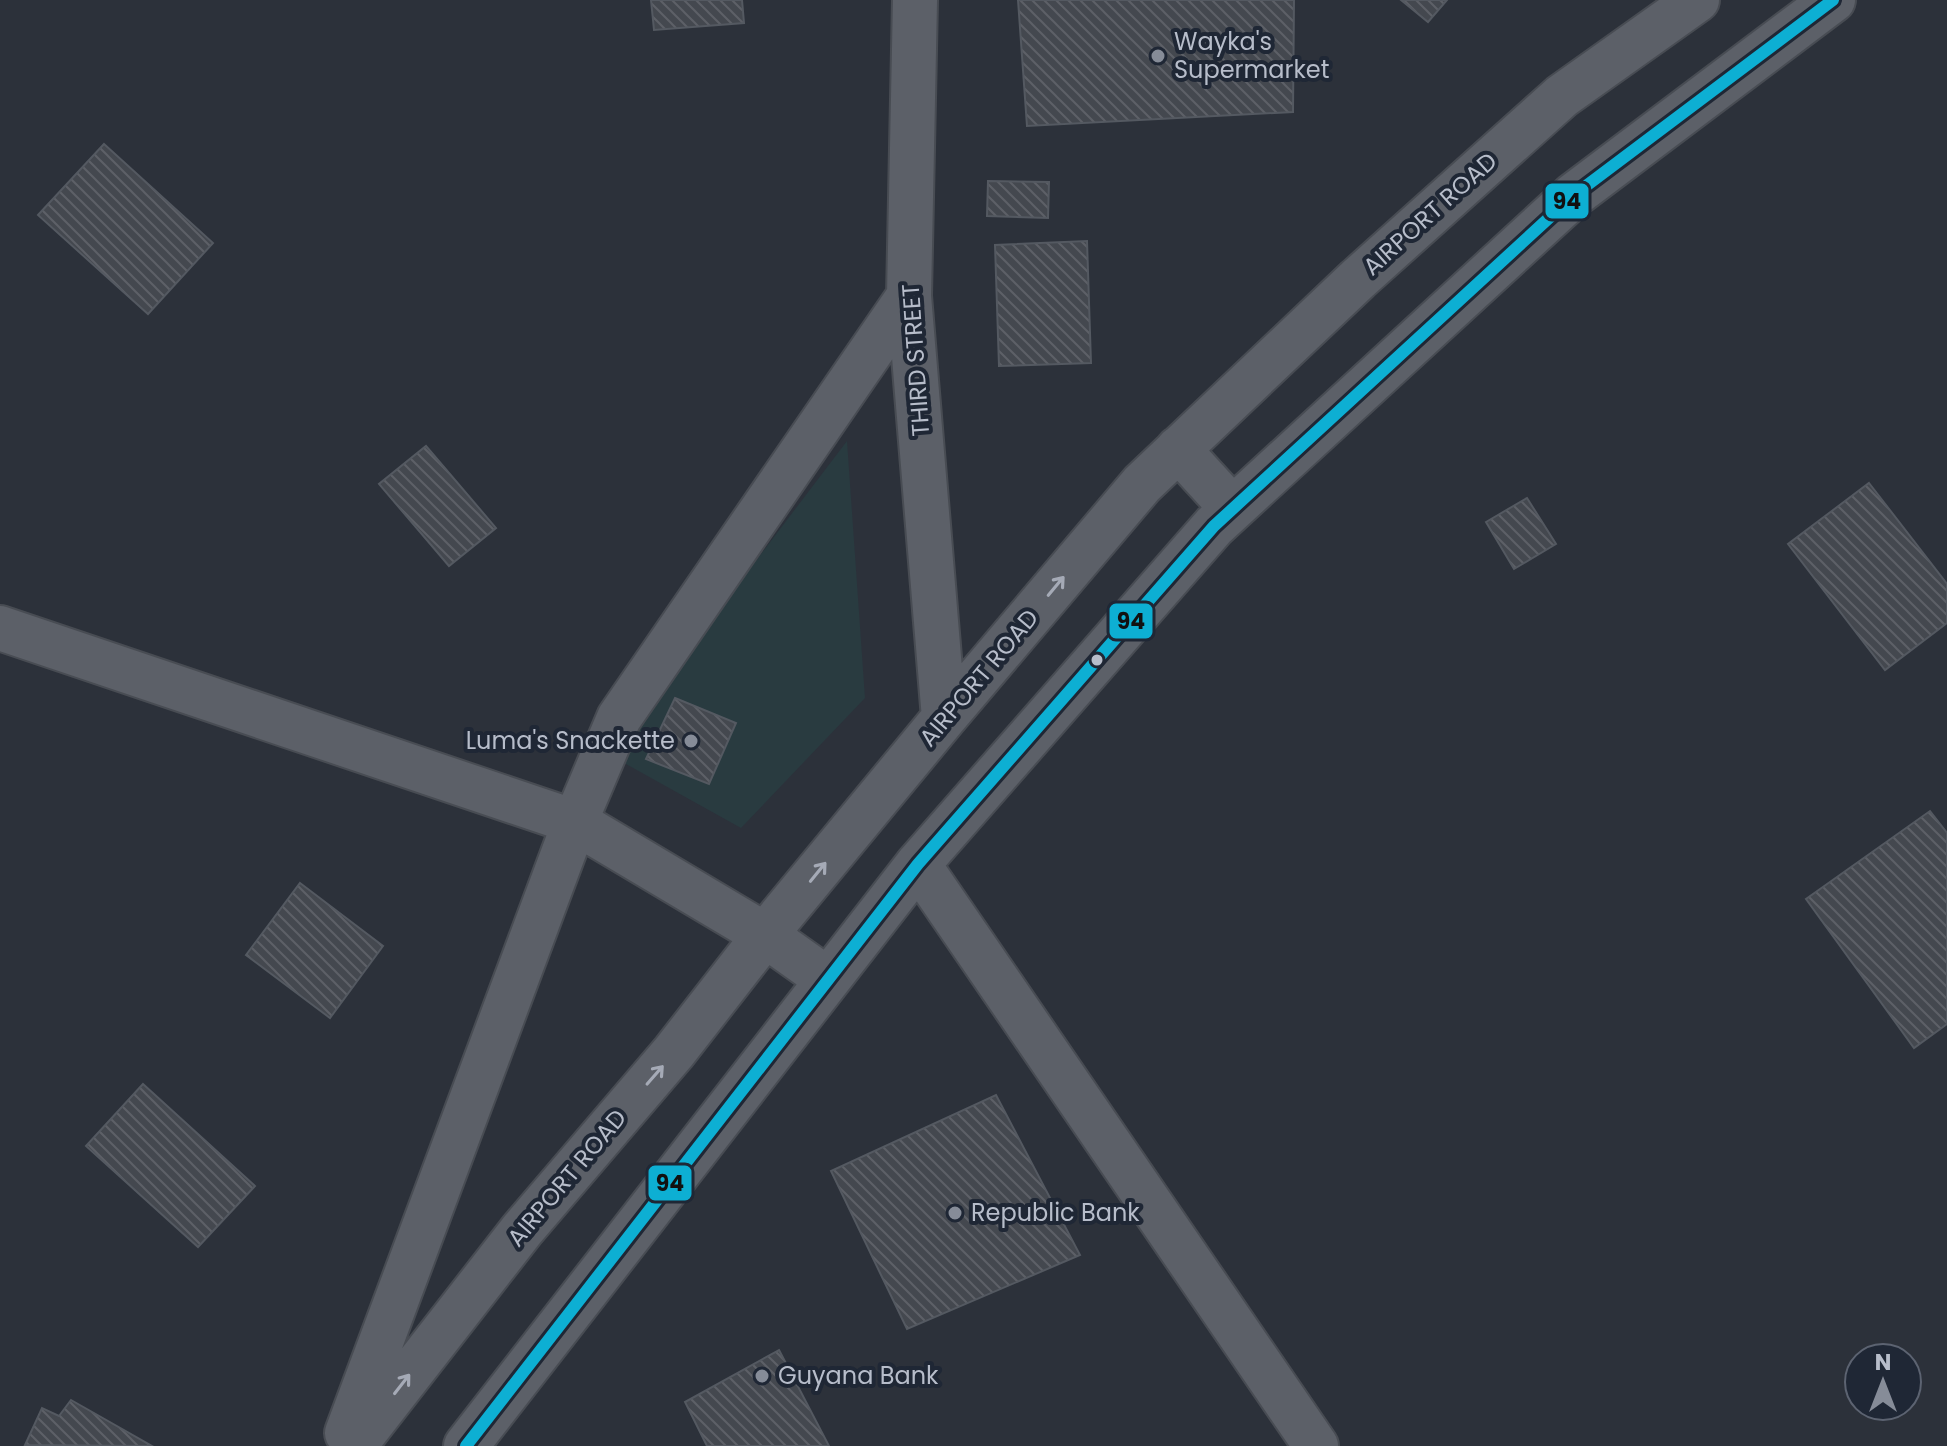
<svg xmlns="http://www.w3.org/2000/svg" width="1947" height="1446" font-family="Poppins,sans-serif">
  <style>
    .green { fill: #293b40 }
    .building { fill: url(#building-back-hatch); stroke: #545961; stroke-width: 2 }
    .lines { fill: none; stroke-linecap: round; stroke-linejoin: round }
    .minor-casing { stroke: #484c53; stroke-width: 48 }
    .minor { stroke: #5c6068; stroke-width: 44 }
    .bus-1-casing { stroke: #1f2735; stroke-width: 18 }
    .bus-1 { stroke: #0dafd3; stroke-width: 12 }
    .oneway { stroke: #a5aab6 }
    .poi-dot { fill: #868c98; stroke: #1f2735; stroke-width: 3 }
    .bus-dot { fill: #b7bdca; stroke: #1f2735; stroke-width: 3 }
    .labels { text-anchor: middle; stroke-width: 8; stroke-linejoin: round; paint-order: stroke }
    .poi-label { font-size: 24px; fill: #b7bdca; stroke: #1f2735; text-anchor: start }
    .street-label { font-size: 24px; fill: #b7bdca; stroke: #1f2735 }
    .line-badge { stroke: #1f2735; stroke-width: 3 }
    .pale-badge-label { font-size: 22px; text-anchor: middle; font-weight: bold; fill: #111 }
  </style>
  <defs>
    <pattern id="building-back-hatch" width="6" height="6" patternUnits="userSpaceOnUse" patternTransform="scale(2)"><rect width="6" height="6" fill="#44484f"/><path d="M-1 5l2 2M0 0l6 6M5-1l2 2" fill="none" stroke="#5d6067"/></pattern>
  </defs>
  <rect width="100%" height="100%" fill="#2c313a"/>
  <path class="green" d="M847,441L865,698L741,828L617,759L637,717Z"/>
  <path class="building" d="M651,0H742L744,23L654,30Z
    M1018,0H1294L1293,112L1027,126Z
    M1401,0H1447L1428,22Z
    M104,144L213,243L148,314L38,215Z
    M988,181L1049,182L1048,218L987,216Z
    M1087,241L1091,363L999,366L995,245Z
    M426,446L496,528L449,566L379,484Z
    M1869,483L1947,584V623L1885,670L1788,544Z
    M1527,498L1556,544L1514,569L1486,522Z
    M675,698L736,723L709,784L646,759Z
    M1930,811L1947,833V1024L1914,1048L1806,899Z
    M300,883L383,946L330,1018L246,955Z
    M143,1084L255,1186L198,1247L86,1146Z
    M996,1095L1080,1255L907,1329L831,1171Z
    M779,1350L829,1446H707L685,1402Z
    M71,1400L152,1446L25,1445L42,1408L59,1416Z"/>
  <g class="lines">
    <defs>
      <path id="minor" d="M915,0L909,296L944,718
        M1178,449L1232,508
        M0,628L575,822L765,935L827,979
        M918,864L1316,1446
        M347,1433L575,822L619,718L909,296
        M354,1446L522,1230L674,1052L765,935L944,718L1142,484L1358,279L1562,96L1697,0
        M466,1446L918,864L1214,526L1574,195L1833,0"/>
    </defs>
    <use href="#minor" class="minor-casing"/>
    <use href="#minor" class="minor"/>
    <defs>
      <path id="bus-1" d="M466,1446L918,864L1214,526L1574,195L1833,0"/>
    </defs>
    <use href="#bus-1" class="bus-1-casing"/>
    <use href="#bus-1" class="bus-1"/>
  </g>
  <defs><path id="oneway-shaft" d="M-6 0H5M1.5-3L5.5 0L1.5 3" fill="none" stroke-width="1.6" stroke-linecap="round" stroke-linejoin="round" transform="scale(2)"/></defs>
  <g class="oneway">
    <use href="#oneway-shaft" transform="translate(1056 586) rotate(-50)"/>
    <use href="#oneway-shaft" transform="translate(818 872) rotate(-51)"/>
    <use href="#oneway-shaft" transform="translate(655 1075) rotate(-49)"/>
    <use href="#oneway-shaft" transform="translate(402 1384) rotate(-52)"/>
  </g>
  <g class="poi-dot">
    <circle cx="1158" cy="56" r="8"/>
    <circle cx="691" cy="741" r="8"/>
    <circle cx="955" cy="1213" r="8"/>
    <circle cx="762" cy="1376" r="8"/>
  </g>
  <circle class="bus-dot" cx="1097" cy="660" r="7"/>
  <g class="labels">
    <g class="poi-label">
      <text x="1174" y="50">Wayka's<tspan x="1174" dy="28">Supermarket</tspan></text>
      <text x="675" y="749" text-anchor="end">Luma's Snackette</text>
      <text x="971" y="1221">Republic Bank</text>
      <text x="778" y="1384">Guyana Bank</text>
    </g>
    <g class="street-label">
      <text transform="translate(1430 214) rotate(-42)" y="8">AIRPORT ROAD</text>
      <text transform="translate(916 360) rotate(-94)" y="8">THIRD STREET</text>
      <text transform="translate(979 678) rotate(-50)" y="8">AIRPORT ROAD</text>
      <text transform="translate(567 1178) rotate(-50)" y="8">AIRPORT ROAD</text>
    </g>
  </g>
  <g class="line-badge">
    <rect x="1544" y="182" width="46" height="38" rx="8" fill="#0dafd3"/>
    <rect x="1108" y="602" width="46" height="38" rx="8" fill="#0dafd3"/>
    <rect x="647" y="1164" width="46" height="38" rx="8" fill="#0dafd3"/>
  </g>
  <g class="pale-badge-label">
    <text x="1567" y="209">94</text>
    <text x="1131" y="629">94</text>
    <text x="670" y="1191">94</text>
  </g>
  <g transform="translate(1883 1382)"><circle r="38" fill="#1f2735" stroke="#5c6371" stroke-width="2"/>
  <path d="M0-6L14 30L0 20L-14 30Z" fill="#868c98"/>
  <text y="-12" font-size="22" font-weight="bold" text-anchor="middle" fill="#b7bdca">N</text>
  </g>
</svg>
